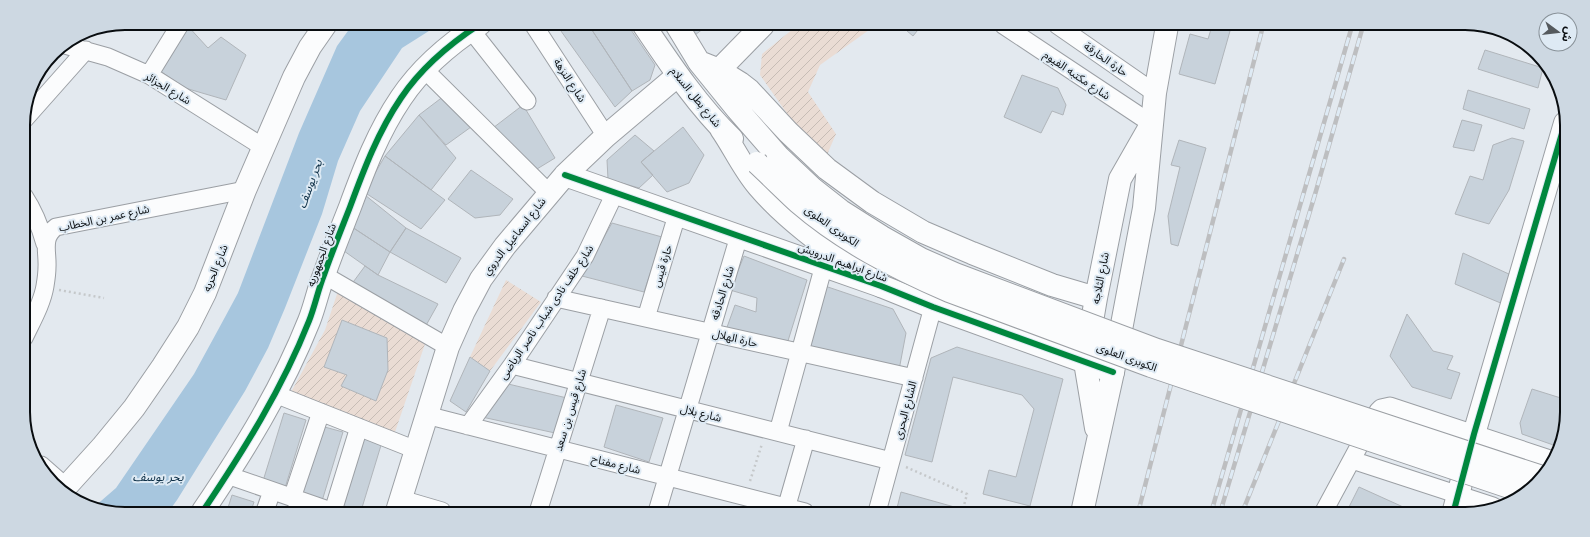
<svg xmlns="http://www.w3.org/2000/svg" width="1590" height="537" font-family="Inter,'Noto Sans Arabic',sans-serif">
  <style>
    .garden { fill: url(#garden-furrows) }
    .water { fill: #a7c6de }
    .building { fill: #c8d2db; stroke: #b0b5ba }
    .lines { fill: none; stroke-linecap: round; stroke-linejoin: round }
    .street-casing { stroke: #9b9fa4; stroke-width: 19 }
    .secondary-casing { stroke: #9b9fa4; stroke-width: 24 }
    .primary-casing { stroke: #9b9fa4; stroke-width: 24 }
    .path { stroke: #c5c8ca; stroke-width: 2.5; stroke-dasharray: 2 3; stroke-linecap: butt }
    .street { stroke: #fbfcfd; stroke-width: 17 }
    .secondary { stroke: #fbfcfd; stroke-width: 22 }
    .primary { stroke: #fbfcfd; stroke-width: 22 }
    .rail-casing { stroke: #bdbec0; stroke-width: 4.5 }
    .rail { stroke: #deeaf4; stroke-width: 3; stroke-dasharray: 9; stroke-linecap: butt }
    .primary-bridge-casing { stroke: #9b9fa4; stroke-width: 24; stroke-linecap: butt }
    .primary-bridge { stroke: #fbfcfd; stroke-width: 22 }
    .cycleway-casing { stroke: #deeaf4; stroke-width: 8 }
    .cycleway { stroke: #00873e; stroke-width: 6 }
    .labels { text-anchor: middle; stroke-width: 4; stroke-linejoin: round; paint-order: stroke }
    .street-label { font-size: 11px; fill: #090d10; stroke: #deeaf4 }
    .water-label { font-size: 12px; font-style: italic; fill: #0d2f46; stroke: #deeaf4 }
    .rim { fill: none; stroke: #090d10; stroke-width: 2 }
  </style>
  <defs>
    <pattern id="garden-furrows" width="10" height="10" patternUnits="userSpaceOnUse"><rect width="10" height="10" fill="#eadcd4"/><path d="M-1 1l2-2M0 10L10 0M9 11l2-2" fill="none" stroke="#c7bcb5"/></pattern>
  </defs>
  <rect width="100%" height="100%" fill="#e3e9ef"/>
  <path class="garden" d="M798,25H876L820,65L808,92L836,134L826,157L802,135L760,75L762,54Z
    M506,280L541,302L490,371L470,357Z
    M338,291L425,344L394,435L290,394L325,330Z"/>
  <path class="water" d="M353,24H440L402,48L360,111L338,161L322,214L285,308L268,348L245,391L177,500L169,511L99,510L94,507L116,488L194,374L218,330L238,293L299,133L337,46Z"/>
  <path class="building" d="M186,24L208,48L221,37L246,55L226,100L185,88L156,68Z
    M556,24H588L632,91L615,107Z
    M588,24H627L655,65L650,80L632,91Z
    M688,24L708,25L695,35Z
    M900,25H922L913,36Z
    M1212,26L1230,31L1215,84L1179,74L1190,34L1208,39Z
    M1485,50L1543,68L1538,88L1478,69Z
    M1022,75L1058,88L1066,105L1063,115L1052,111L1041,133L1004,117Z
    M1468,90L1530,109L1524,129L1463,109Z
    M444,96L471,127L446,145L419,115Z
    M523,105L555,158L532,172L489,131Z
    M419,115L456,158L431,190L385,156Z
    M1462,120L1482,125L1474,151L1453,147Z
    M683,127L704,155L689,183L667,192L641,162Z
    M635,135L654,151L641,162L653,175L639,188L608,179L607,160Z
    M1512,138L1524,141L1509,190L1489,224L1455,214L1470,176L1483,180L1493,145Z
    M1179,140L1206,148L1178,246L1171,244L1168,216L1180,167L1171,165Z
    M385,156L445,200L421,229L364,192Z
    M471,170L513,199L500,215L475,218L448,199Z
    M365,195L406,228L390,252L352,227Z
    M612,223L662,237L644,292L582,276Z
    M352,227L390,252L378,275L344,251Z
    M406,228L461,258L446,283L390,252Z
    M1463,253L1511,275L1503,304L1455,284Z
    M744,256L807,280L787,344L726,330L735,305L756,312L757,298L730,290Z
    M365,266L378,275L438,304L424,329L351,285Z
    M822,285L893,309L906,333L899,370L802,346Z
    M1407,314L1433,351L1453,356L1447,369L1460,373L1451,399L1412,387L1390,356Z
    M342,320L387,338L388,370L376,401L341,386L347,375L324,367Z
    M957,347L1063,379L1030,506L983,494L989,470L1016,477L1034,409L1022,395L953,377L932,462L905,455L931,358Z
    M470,357L490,371L466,412L450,401Z
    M504,383L567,398L555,433L482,417Z
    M1532,389L1564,399L1563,438L1559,447L1522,434L1520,423Z
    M616,405L663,418L649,462L604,447Z
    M284,413L306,420L285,488L263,481Z
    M321,426L343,432L322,501L300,494Z
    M360,435L382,442L361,511L338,504Z
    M1359,487L1401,506L1397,514L1346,513Z
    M901,492L958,508L957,513L896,512Z
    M232,495L254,502L251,511H227Z
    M1401,506L1417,514H1397Z"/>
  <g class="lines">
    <defs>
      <path id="street" d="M533,24L606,136
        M1003,25L1152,124
        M1057,25L1155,93
        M471,30L527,101
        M65,45L108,57L149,75L263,147
        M425,70L549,193
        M149,75L181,23
        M23,121L86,50
        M24,196C34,211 40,226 45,244
        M324,275L448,347
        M556,298L914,378
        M646,318L677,215
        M24,338C32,321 42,304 45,286C46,280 47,273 47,267C48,252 41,238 56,227L245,190
        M512,365L891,461
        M275,394L416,450
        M426,415L805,512
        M468,426L512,365L585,256L615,193
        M778,432L824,265
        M1352,460L1493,506
        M41,465L66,487
        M227,475L331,511
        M292,498L321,412
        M401,499L442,511
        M265,511L272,491
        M333,511L359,427
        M538,512L602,308
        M657,512L739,236
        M785,512L806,439
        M877,512L933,307
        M1323,513L1378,411L1381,408L1390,406L1553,460"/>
      <path id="secondary" d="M565,175L881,286L933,307L1113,372
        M64,489L102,447L134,408L163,366L188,327L205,293L245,190L294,77L310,47L326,24
        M203,511C244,450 282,389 309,321C315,306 318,290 324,275C332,252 341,230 350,207C364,169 378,132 401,98C421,68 451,43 480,24
        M397,511L448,347L464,311L481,279L505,246L565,175L606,136L677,76
        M1453,514L1474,434L1565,123"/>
      <path id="primary" d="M643,24C670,64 697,105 732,139
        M676,24L699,62L737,109L778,156
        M699,62L719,70L740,83L749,90L788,132L827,169L872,202L923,232L972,253L1052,285L1096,298
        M719,70L763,25
        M721,129C733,146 744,170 758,186C792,226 838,255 881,286
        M1096,428L1085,362L1096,298L1120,179L1148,130
        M1082,513L1113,372L1144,208L1155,93L1167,26"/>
    </defs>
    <use href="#street" class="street-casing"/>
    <use href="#secondary" class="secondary-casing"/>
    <use href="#primary" class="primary-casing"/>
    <path class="path" d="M59,290L104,298
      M906,467L967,494L962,513
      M750,481L762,444"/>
    <use href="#street" class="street"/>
    <use href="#secondary" class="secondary"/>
    <use href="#primary" class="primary"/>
    <defs>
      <path id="rail" d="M1138,513L1263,26
        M1211,513L1352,26
        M1220,513L1316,191L1363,26
        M1242,513L1344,259"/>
    </defs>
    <use href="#rail" class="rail-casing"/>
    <use href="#rail" class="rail"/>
    <defs>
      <path id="primary-bridge" d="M778,156L813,189L841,211L882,237L921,259L955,274L1157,350L1542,477
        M757,163C771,176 785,190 799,203C843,241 896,268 949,291L1151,366L1527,493"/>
    </defs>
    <use href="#primary-bridge" class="primary-bridge-casing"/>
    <use href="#primary-bridge" class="primary-bridge"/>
    <defs>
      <path id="cycleway" d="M565,175L881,286L933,307L1113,372
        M203,511C244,450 282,389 309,321C315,306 318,290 324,275C332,252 341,230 350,207C364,169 378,132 401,98C421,68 451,43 480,24
        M1453,514L1474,434L1565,123"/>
    </defs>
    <use href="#cycleway" class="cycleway-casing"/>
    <use href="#cycleway" class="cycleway"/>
  </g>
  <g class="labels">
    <g class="street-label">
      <text transform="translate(1106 59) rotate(35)" y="4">حارة الخارقة</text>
      <text transform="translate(1077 75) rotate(34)" y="4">شارع مكتبه الفيوم</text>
      <text transform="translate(570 80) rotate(57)" y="4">شارع النزهة</text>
      <text transform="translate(168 88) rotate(31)" y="4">شارع الجزائر</text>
      <text transform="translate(696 97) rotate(51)" y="4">شارع بطل السلام</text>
      <text transform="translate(104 218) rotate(-12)" y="4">شارع عمر بن الخطاب</text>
      <text transform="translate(832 226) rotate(35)" y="4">الكوبرى العلوى</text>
      <text transform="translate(514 236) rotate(-52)" y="4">شارع اسماعيل الدروي</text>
      <text transform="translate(321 255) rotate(-70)" y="4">شارع الجمهوريه</text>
      <text transform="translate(843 262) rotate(20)" y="4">شارع ابراهيم الدرويش</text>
      <text transform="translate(662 266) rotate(-73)" y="4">حارة قيس</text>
      <text transform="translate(215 268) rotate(-68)" y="4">شارع الحريه</text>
      <text transform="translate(1100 278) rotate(-79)" y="4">شارع الثلاجه</text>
      <text transform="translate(722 293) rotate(-73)" y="4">شارع الحادقه</text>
      <text transform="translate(546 312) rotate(-56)" y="4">شارع خلف نادى شباب ناصر الرياضى</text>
      <text transform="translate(735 338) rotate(13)" y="4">حارة الهلال</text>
      <text transform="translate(1127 357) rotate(20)" y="4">الكوبرى العلوى</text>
      <text transform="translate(570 410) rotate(-73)" y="4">شارع قيس بن سعد</text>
      <text transform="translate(905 410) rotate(-75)" y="4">الشارع البحرى</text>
      <text transform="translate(701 413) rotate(14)" y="4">شارع بلال</text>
      <text transform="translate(616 464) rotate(14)" y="4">شارع مفتاح</text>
    </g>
    <g class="water-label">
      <text transform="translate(310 184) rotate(-70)" y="4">بحر يوسف</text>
      <text x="158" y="481">بحر يوسف</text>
    </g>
  </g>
  <path d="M0 0H1590V537H0ZM125 30H1465A95 95 0 0 1 1560 125V412A95 95 0 0 1 1465 507H125A95 95 0 0 1 30 412V125A95 95 0 0 1 125 30Z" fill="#cdd8e2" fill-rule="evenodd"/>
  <path class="rim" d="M125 30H1465A95 95 0 0 1 1560 125V412A95 95 0 0 1 1465 507H125A95 95 0 0 1 30 412V125A95 95 0 0 1 125 30Z"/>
  <g transform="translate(1558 32) rotate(105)"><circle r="19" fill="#deeaf4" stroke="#899299"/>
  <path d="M0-3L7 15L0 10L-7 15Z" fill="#555a5e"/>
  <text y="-6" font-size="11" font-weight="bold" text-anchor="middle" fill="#090d10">ش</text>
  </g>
</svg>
